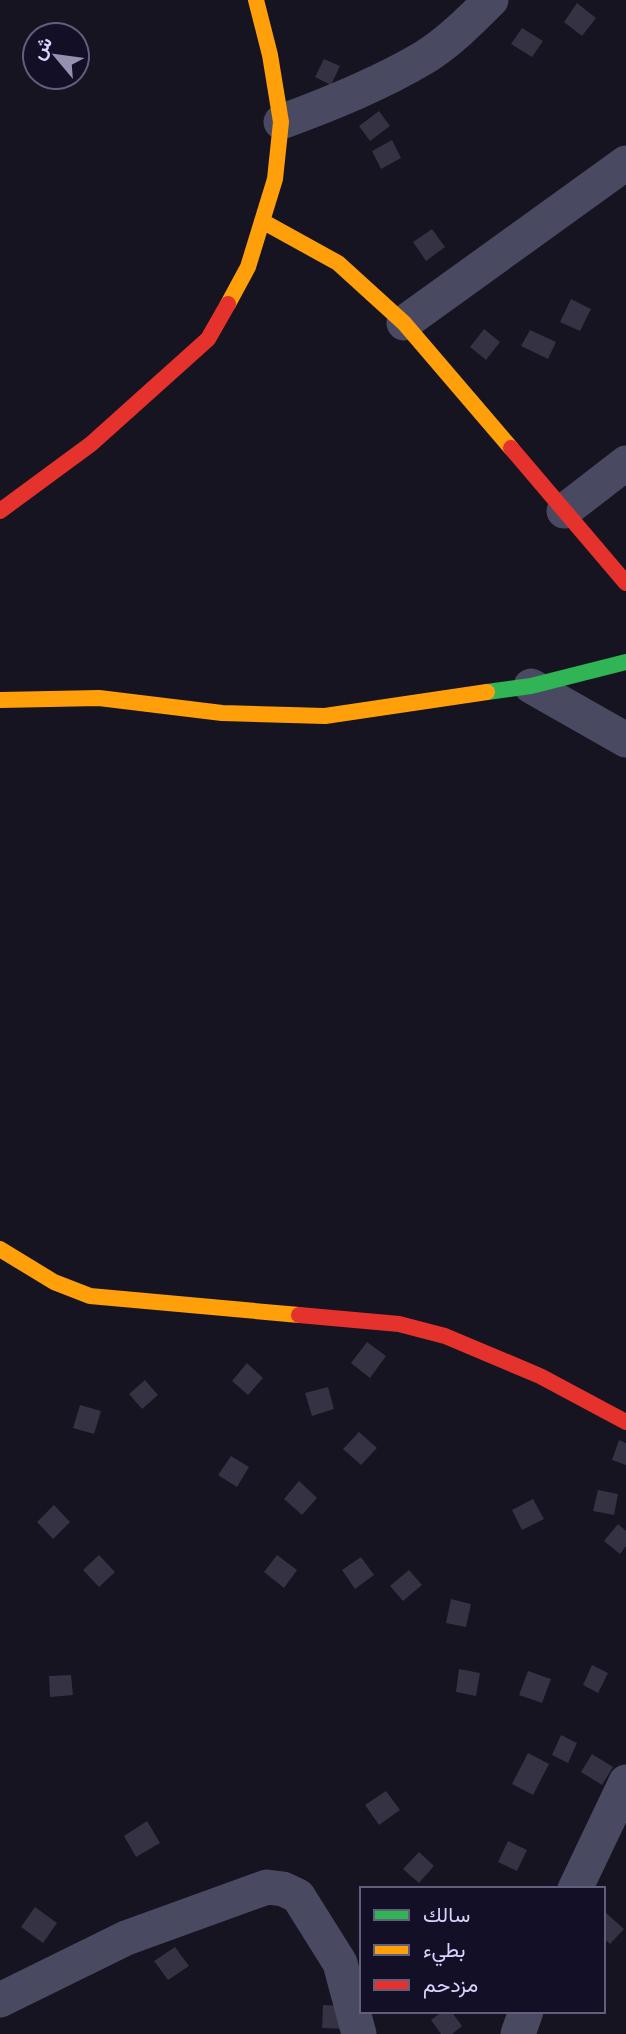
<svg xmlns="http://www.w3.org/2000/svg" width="626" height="2034" font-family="'IBM Plex Sans',Vazirmatn,sans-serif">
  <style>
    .building { fill: #343243 }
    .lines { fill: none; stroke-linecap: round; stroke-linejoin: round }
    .street { stroke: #4a4962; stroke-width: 35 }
    .fast { stroke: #30b455; stroke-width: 16 }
    .slow { stroke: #ff9f0a; stroke-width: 16 }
    .jam { stroke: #e5322d; stroke-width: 16 }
  </style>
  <rect width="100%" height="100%" fill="#161421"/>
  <path class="building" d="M577,3L596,18L582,36L564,22Z
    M522,28L543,41L532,57L511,44Z
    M324,59L340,66L331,85L315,77Z
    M379,111L390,126L370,141L359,126Z
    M392,140L401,158L381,169L372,151Z
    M432,229L445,247L426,261L413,242Z
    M571,299L591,309L580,331L560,322Z
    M484,329L500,342L486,360L470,347Z
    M530,330L556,342L548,359L521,346Z
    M367,1342L386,1356L370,1378L351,1363Z
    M247,1363L263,1378L248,1395L232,1381Z
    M145,1380L158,1395L142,1409L129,1394Z
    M328,1387L334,1409L312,1416L305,1393Z
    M80,1405L101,1411L94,1434L73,1428Z
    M359,1432L377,1448L361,1465L343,1449Z
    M619,1440L626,1443V1465L612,1460Z
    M231,1456L249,1467L237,1487L218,1475Z
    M299,1481L317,1498L302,1515L284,1499Z
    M598,1490L618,1494L614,1515L593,1511Z
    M533,1499L544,1519L522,1530L512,1510Z
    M54,1505L70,1522L53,1539L37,1522Z
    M618,1524L626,1531V1546L620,1554L604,1541Z
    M99,1555L115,1572L99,1587L83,1570Z
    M277,1555L297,1570L284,1588L264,1572Z
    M361,1557L374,1575L355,1589L342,1570Z
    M409,1570L422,1585L403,1601L390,1586Z
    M451,1599L471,1604L466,1627L446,1623Z
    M592,1665L608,1673L598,1693L583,1685Z
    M459,1669L480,1673L476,1696L456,1692Z
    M528,1671L551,1679L542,1703L519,1695Z
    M71,1675L73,1695L50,1697L49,1676Z
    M561,1735L577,1743L568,1763L552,1755Z
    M528,1753L549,1764L533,1795L512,1784Z
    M592,1754L613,1767L602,1785L581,1772Z
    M386,1791L400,1810L379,1825L365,1805Z
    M147,1821L160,1843L136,1857L124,1836Z
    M508,1841L527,1850L517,1871L498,1862Z
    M419,1852L434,1866L419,1883L403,1869Z
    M35,1907L57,1923L43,1943L21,1927Z
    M605,1912L624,1929L610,1944L603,1938V1914Z
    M175,1947L189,1966L168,1980L154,1961Z
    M323,2005L348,2006L346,2029L322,2028Z
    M443,2011H451L462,2026L452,2034H441L431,2020Z"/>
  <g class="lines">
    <path class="street" d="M281,122C330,104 380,84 425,57C449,42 471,20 491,0
      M404,323L626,163
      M564,511L626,463
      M531,686L626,740
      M575,1889L626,1782
      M0,2000L126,1938L267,1887L283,1889L298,1896L340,1963L359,2034
      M518,2034L526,2011"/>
    <path class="fast" d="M487,692L531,686L626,662"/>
    <path class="slow" d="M262,221L338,263L404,323L511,448
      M228,304L248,267L275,179L281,122L270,55L256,0
      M0,700L99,698L222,713L325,716L487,692
      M0,1249L54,1282L90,1296L299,1315"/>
    <path class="jam" d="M511,448L626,583
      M0,511L91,444L208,339L228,304
      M299,1315L399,1324L445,1336L540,1376L626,1422"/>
  </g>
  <rect x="360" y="1887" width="245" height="126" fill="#130f26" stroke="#625e7d" stroke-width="2"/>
  <rect x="374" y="1910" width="35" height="10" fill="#30b455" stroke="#625e7d" stroke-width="2"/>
  <text x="423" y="1922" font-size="21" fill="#d9d4ff">سالك</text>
  <rect x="374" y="1945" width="35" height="10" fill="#ff9f0a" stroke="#625e7d" stroke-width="2"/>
  <text x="423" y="1957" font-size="21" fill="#d9d4ff">بطيء</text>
  <rect x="374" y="1980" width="35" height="10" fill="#e5322d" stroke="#625e7d" stroke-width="2"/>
  <text x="423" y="1992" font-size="21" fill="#d9d4ff">مزدحم</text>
  <g transform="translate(56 56) rotate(299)"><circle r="33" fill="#130f26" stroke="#625e7d" stroke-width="2"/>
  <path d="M0-5L12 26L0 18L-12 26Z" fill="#9591b1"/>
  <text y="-10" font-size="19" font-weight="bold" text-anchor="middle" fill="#d9d4ff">ش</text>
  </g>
</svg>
